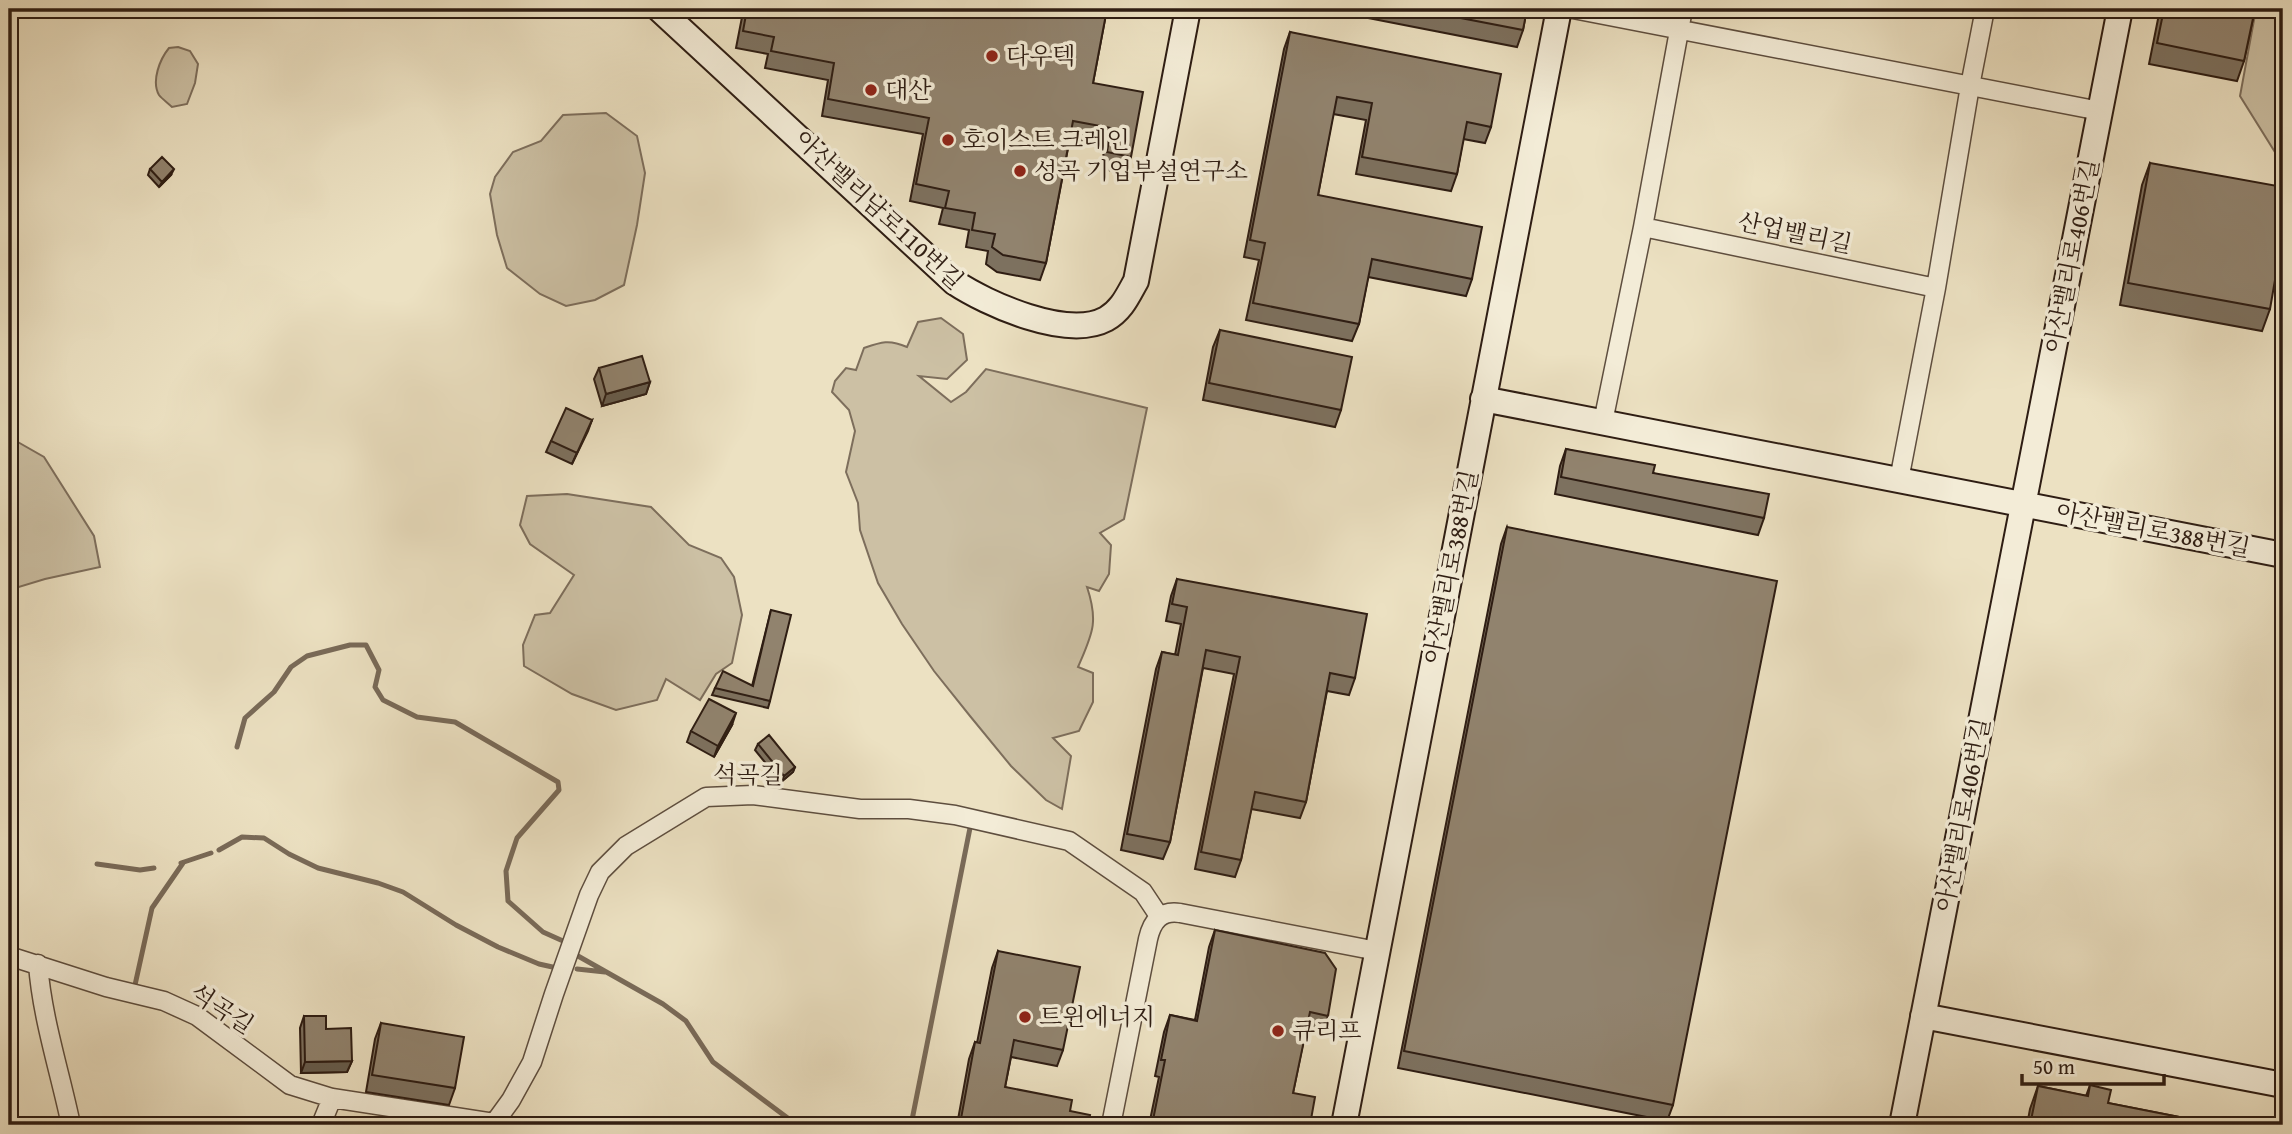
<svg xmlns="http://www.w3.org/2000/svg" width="2292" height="1134" font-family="'Gentium Book Plus','Noto Serif KR',serif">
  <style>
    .green { fill: #ccc0a4; stroke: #7d6e5c; stroke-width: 2 }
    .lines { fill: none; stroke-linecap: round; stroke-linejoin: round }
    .stream { stroke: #796a58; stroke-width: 5 }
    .street-casing { stroke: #5e4e3f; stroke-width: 21 }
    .secondary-casing { stroke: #2e1d13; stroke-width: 28 }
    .street { stroke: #f3ecd7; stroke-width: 18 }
    .secondary { stroke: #f3ecd7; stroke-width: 24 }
    .wall { fill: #7d715f; stroke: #2e1d13; stroke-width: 2 }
    .shaded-wall { fill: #665c4d; stroke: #2e1d13; stroke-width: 2 }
    .building { fill: #91836e; stroke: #2e1d13; stroke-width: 2 }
    .poi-dot { fill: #8f2418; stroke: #f3ecd7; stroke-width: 2.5 }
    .labels { text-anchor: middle; stroke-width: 7; stroke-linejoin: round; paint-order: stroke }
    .poi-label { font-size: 24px; fill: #2e1d13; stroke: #f3ecd7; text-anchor: start }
    .street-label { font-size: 24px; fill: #2e1d13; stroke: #f3ecd7 }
  </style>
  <rect width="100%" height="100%" fill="#ece1c2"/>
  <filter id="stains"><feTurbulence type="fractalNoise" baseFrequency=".00286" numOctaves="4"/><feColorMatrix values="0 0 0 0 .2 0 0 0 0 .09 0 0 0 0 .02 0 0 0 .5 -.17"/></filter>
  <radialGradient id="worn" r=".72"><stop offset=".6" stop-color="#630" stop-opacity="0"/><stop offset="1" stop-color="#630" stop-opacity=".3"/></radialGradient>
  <path class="green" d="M2256,9H2283V165L2240,96Z
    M178,47L190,51L198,64L195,83L187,104L172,107C168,103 162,99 159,95C151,81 160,59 169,48Z
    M606,113L637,136L645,173L637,225L624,285L595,300L566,306L540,294L507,268L497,235L490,194L495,177L513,152L541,141L563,115Z
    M941,318L963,334L967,360L947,379L919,376L951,402L966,392L986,369L1147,408L1124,519L1100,533L1111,545L1109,574L1099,591L1087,587C1099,623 1092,634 1078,667L1093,673V702L1079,731L1053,738L1071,756L1062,809L1046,800L1011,766L970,716L934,671L902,624L878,583L860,530L858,503L846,472L855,431L849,410L832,392L835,381L846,368L856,370L864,348C881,342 889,339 907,347L918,322Z
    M9,437L44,457L94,536L100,567L45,579L9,590Z
    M567,494L651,507L689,545L721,558L734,577L742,615L732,663L716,674L700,700L666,679L657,700L616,710L572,694L524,666L523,645L535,615L550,613L574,575L530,544L520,525L527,496Z"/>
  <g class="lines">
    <path class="stream" d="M237,747L245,718L274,692L291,667L307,656L350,645H366L379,670L375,687L383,700L417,717L455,722L558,782L559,790L517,838L506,871L508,901L543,932L563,941
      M219,850L242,837L264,838L289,854L318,868L378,883L403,892L456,925L498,947L539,964L557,968
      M181,863L211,853
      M97,864L140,870L154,868
      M578,956L663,1004L686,1021L713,1062L797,1125
      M577,969L605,972
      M135,985L152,908L183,863
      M911,1125L970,828"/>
    <defs>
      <path id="street" d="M1573,9L2100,111
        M1643,227L1936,288
        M1603,422L1643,227L1683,9
        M1899,480L1936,288L1970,86L1985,9
        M9,956L106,987L164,1001L197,1016L290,1085L332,1098L507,1125
        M38,964C42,1018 60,1072 71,1125
        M495,1122L511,1100L532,1062L554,994L589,895L600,872L626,846L706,797L753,795L860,809H909L955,815L1069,841L1143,892L1159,916
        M321,1125L332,1098
        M1111,1125L1148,939C1152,921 1161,910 1180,913L1377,951"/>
      <path id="secondary" d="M659,9L954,282C987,304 1067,340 1106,319C1122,310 1128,295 1136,281L1188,9
        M1483,399L2283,555
        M1923,1016L2283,1085
        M1344,1125L1559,9
        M1902,1125L2120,9"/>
    </defs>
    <use href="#street" class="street-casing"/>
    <use href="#secondary" class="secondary-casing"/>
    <use href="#street" class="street"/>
    <use href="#secondary" class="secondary"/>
  </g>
  <path class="wall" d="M726,9H1107L1093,83L1131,157L1125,173L1101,169L1105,145L1070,138L1046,263L1040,280L997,272L986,264L988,251L966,247L969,230L939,224L943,208L910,201L923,134L822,116L828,80L765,68L768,54L736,48L743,12Z
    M1322,9H1527L1523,30L1517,47Z
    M2160,9H2255L2244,61L2237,81L2149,64Z
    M1290,32L1491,127L1485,143L1463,139L1457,174L1451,191L1356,174L1366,120L1333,114L1318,195L1472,279L1466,296L1368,277L1359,324L1352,341L1246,320L1259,260L1244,257L1284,49Z
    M2150,163L2270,309L2262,331L2120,305L2142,185Z
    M150,169L171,175L159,187L148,175Z
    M1220,330L1341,410L1335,427L1203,400L1213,347Z
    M599,368L650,382L646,394L602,406L594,379Z
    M592,420L572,464L546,452L551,441Z
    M1566,449L1653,473L1764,518L1758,535L1555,494L1560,466Z
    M1507,527L1673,1105L1667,1121L1398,1068L1501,544Z
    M1177,579L1355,678L1349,695L1327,691L1306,802L1300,818L1251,809L1241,860L1235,877L1195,869L1234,674L1203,668L1170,842L1163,859L1121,850L1156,669L1162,652L1175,655L1181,624L1166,621L1171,596Z
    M771,610L770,701L768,708L712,695L715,688L752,686Z
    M732,725L714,757L687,742L691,731Z
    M758,744L795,767L793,772L781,782L755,750Z
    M1215,930L1328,1016L1322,1033L1306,1029L1293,1093L1310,1125H1149L1159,1077L1155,1076L1164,1032L1170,1015L1195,1020L1209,947Z
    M998,951L1063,1050L1057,1066L1011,1057L1005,1087L1070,1111L1088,1125H957L969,1059L975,1042L977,1043L992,968Z
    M304,1016L326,1029L352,1061L347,1072L301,1073L300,1028Z
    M381,1023L455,1088L449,1105L366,1092L375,1039Z
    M2090,1085L2108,1103L2220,1125H2027L2030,1109L2038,1086L2086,1096Z"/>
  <path class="shaded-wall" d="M174,169L171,175L159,187L162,182Z
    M650,382L646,394L602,406L606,394Z
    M592,420L588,431L572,464Z
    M736,713L732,725L714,757L718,746Z
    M795,767L793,772L781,782L784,776Z
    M352,1061L347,1072L301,1073L305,1062Z"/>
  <path class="building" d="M747,9H1107L1093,83L1143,92L1131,157L1107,152L1111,128L1073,121L1046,263L1003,255L992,247L995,234L972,230L975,213L945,208L949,191L916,184L929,118L828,99L834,63L771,51L774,37L743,31Z
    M1414,9H1527L1523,30Z
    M2164,9H2255L2244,61L2157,43Z
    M1290,32L1501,74L1491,127L1467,122L1457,174L1362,157L1372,103L1337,97L1318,195L1482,227L1472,279L1372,259L1359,324L1253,303L1265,243L1250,240Z
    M162,157L174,169L162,182L150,169Z
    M2150,163L2283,187V234L2270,309L2128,283Z
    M1220,330L1352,357L1341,410L1209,383Z
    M642,356L650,382L606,394L599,368Z
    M566,408L592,420L577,453L551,441Z
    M1566,449L1655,465L1653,473L1769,494L1764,518L1561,477Z
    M1507,527L1777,581L1673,1105L1404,1051Z
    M1177,579L1367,614L1355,678L1330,673L1306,802L1255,792L1241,860L1201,852L1240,657L1206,650L1170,842L1127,834L1162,652L1178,655L1187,607L1172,604Z
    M771,610L791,615L770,701L715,688L723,671L753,686Z
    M709,699L736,713L718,746L691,731Z
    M769,735L795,767L784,776L758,744Z
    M1215,930L1325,953L1336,969L1328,1016L1310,1012L1293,1093L1315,1097L1310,1125H1152L1165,1060H1161L1170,1015L1197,1021Z
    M998,951L1080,967L1063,1050L1014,1040L1005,1087L1072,1100L1070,1111L1090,1115L1088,1125H963L960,1124L975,1042L980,1043Z
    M304,1016H326V1029L351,1028L352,1061L305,1062Z
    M381,1023L464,1037L455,1088L372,1075Z
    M2090,1085L2111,1090L2108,1103L2220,1125H2030L2038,1086L2088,1096Z
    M117,1119L118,1125H87V1124Z
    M469,1119L509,1125L516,1124L517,1125H465Z"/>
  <g class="poi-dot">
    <circle cx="992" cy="56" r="7"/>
    <circle cx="871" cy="90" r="7"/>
    <circle cx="948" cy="140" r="7"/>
    <circle cx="1020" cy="171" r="7"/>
    <circle cx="1025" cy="1017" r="7"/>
    <circle cx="1278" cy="1031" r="7"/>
  </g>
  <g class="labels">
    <g class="poi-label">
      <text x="1006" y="64">다우텍</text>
      <text x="885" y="98">대산</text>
      <text x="962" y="148">호이스트 크레인</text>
      <text x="1034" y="179">성곡 기업부설연구소</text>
      <text x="1039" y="1025">트윈에너지</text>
      <text x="1292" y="1039">큐리프</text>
    </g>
    <g class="street-label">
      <text transform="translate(879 210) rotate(43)" y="8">아산밸리남로110번길</text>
      <text transform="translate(1795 233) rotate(12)" y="8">산업밸리길</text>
      <text transform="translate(2072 256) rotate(-79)" y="8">아산밸리로406번길</text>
      <text transform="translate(2153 530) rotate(11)" y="8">아산밸리로388번길</text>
      <text transform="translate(1451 567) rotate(-79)" y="8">아산밸리로388번길</text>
      <text transform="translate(748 775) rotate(1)" y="8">석곡길</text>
      <text transform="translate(1963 815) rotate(-79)" y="8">아산밸리로406번길</text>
      <text transform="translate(222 1009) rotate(33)" y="8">석곡길</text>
    </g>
  </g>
  <rect width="2292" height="1134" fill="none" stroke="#ece1c2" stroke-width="35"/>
  <rect x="10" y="10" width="2271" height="1113" fill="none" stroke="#2e1d13" stroke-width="3.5"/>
  <rect x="18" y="18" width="2257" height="1099" fill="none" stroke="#2e1d13" stroke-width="2"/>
  <path d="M2022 1074v10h142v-10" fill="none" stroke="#2e1d13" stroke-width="3.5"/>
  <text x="2033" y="1074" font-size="21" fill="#2e1d13" stroke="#f3ecd7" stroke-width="5" paint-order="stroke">50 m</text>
  <rect width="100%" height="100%" filter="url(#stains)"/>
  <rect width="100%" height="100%" fill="url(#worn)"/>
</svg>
